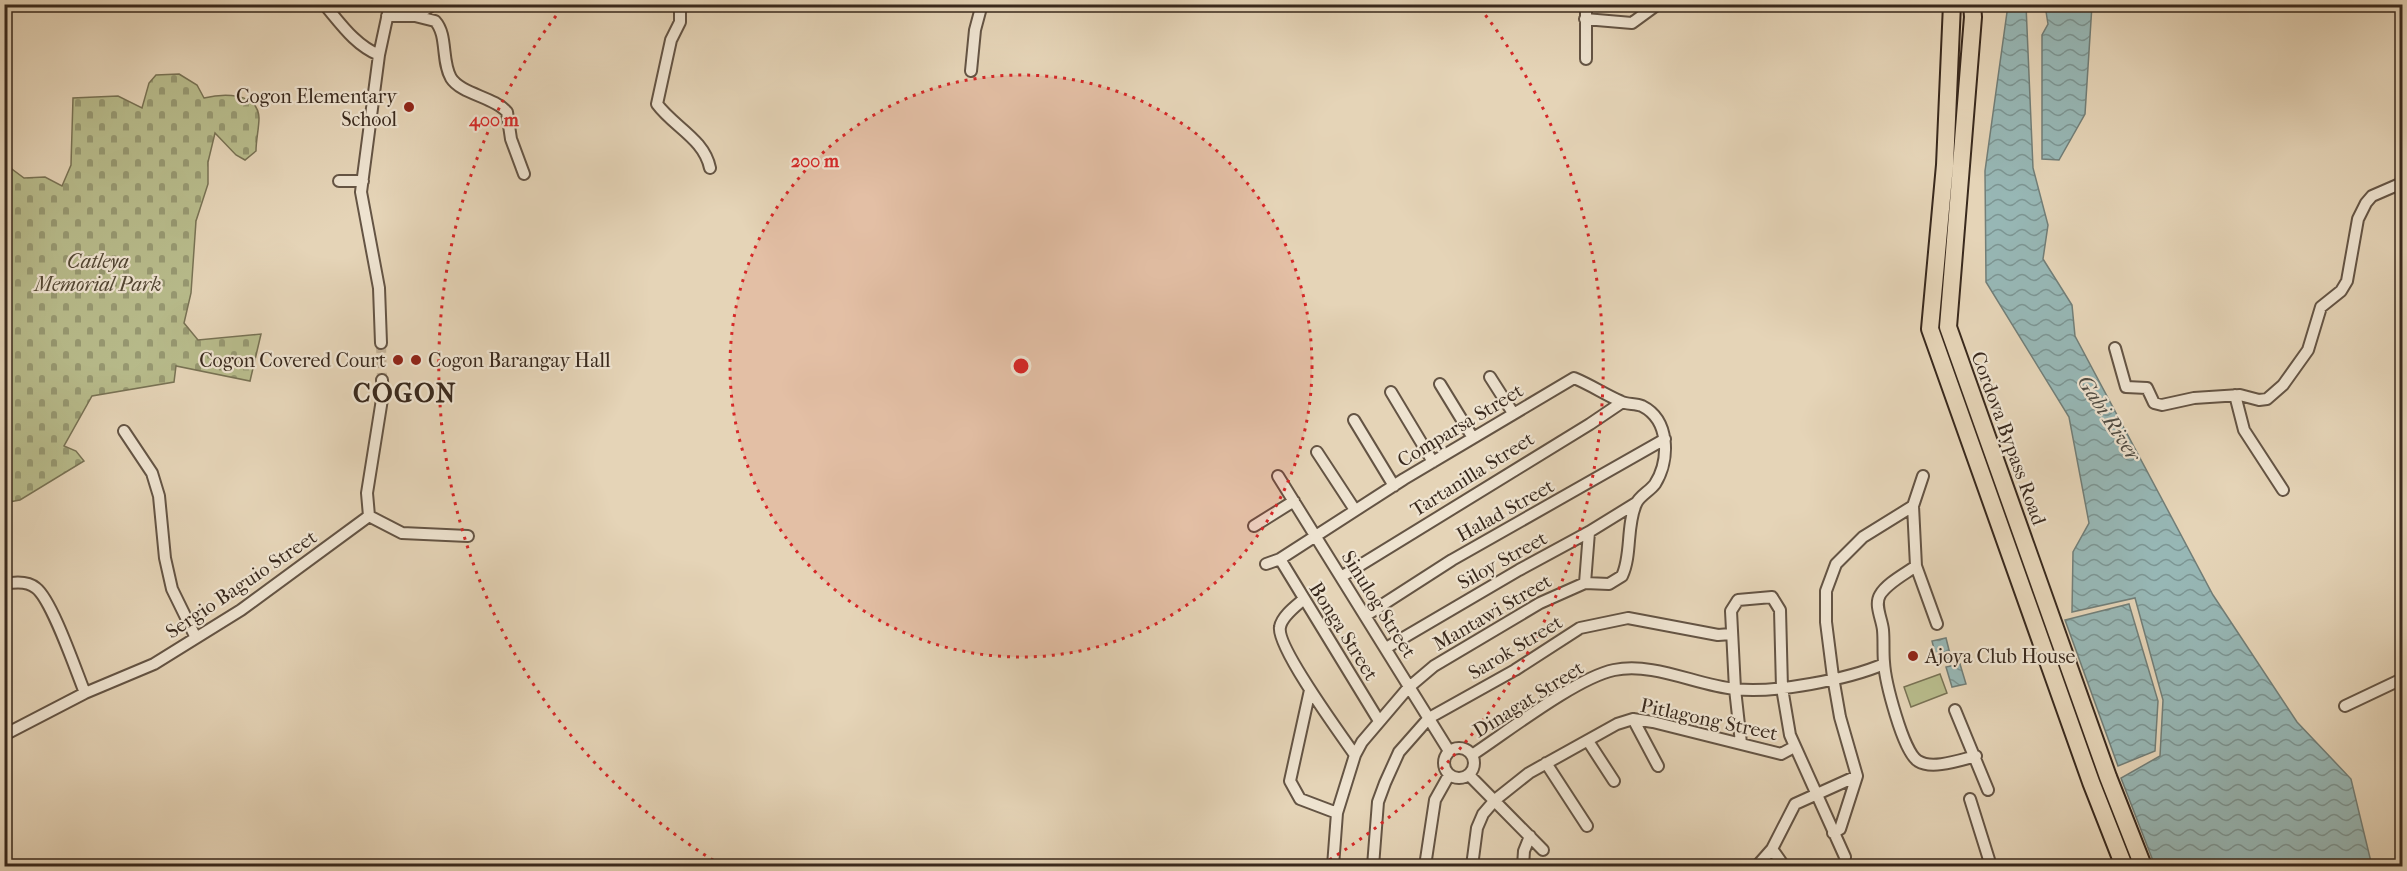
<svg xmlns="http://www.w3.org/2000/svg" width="2407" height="871" font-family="'IM FELL French Canon',serif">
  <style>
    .green { fill: #b8bc8c; stroke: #787254; stroke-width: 1.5 }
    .cemetery { fill: url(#cemetery-stones); stroke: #787254; stroke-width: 1.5 }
    .water { fill: url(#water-waves); stroke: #717e78; stroke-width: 1.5 }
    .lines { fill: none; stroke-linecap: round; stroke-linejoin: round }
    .minor-tunnel { stroke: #c3b298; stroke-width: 10; stroke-dasharray: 10 5; stroke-linecap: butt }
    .minor-casing { stroke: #645444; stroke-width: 14 }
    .primary-casing { stroke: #39291d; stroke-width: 20 }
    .minor { stroke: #eee3d0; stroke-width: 10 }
    .primary { stroke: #e5d4b7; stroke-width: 16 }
    .ring { fill: none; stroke: #d62828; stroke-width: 3; stroke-dasharray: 3 6 }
    .poi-dot { fill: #8f2418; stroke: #eee3d0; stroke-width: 2 }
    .labels { text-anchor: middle; stroke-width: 4.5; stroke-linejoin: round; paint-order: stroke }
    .poi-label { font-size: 20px; fill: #39291d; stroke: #eee3d0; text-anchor: end }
    .park-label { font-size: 20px; font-style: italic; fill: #524633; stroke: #eee3d0 }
    .street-label { font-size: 20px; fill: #39291d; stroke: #eee3d0 }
    .water-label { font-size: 21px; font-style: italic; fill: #504c43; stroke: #eee3d0 }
    .district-label { font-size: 26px; font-weight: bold; letter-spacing: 1.5px; fill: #39291d; stroke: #eee3d0 }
    .centre { fill: #d62828; stroke: #eee3d0; stroke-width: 3 }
    .ring-label { font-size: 18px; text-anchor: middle; font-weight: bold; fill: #d62828; stroke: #eee3d0; stroke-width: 4.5; stroke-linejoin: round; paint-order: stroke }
  </style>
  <defs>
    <pattern id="cemetery-stones" width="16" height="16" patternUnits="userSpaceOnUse" patternTransform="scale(1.5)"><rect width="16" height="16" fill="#b8bc8c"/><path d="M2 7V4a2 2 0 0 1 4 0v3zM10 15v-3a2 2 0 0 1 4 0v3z" fill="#979972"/></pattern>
    <pattern id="water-waves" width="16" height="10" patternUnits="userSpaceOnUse" patternTransform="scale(1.5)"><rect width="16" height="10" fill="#97b7b5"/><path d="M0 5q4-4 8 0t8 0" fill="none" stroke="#7c9593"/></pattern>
  </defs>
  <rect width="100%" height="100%" fill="#e5d4b7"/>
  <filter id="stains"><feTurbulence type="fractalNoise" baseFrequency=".00333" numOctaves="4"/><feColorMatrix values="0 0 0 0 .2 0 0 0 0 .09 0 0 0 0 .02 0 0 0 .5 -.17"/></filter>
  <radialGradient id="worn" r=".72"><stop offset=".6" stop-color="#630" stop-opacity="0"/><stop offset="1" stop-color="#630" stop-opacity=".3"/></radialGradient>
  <path class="green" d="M1940,674L1947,693L1911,707L1904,687Z"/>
  <path class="cemetery" d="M179,74L197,85L204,98C221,94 258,91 259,118C259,128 256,140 256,151L245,160L236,155L215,133L208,162V184L196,221L191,293L184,323L198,340L261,334L250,381L176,366L174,382L92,396L64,446L76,451L84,461L20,500L9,502L11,496L4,491L5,164L24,178L45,177L62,186L71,165L73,98L118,96L142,108L149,83L156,75Z"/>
  <path class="water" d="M2008,5H2026L2033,168L2048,225L2043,259L2072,305L2075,336L2213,595L2297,722L2351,779L2372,866H2155L2121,778L2160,756L2163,700L2135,598L2072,612L2073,552L2089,523L2069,417L1986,282L1985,171Z
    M2045,5H2092L2085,114L2059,160L2042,159V35L2048,24Z
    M2129,604L2158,701L2155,751L2118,766L2065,620Z
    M1946,638L1951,658L1937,661L1932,641Z
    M1960,664L1966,684L1952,687L1946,667Z"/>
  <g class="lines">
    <path class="minor-tunnel" d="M381,343L382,380"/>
    <defs>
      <path id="minor" d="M324,4C341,24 355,45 379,55
        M680,4V22L671,40L657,104C674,127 704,139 710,168
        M1586,4V59
        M387,16H415L434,4
        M415,16L435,21C448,35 441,61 451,78C461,94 494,97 507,112L511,139L524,174
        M1585,19L1632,23L1658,4
        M971,71L975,30L982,4
        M339,181H363
        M381,343L379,288L361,192L379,55L390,4
        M2115,348L2126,387L2147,388L2154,403L2162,405L2194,398L2240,395L2259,400L2267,399L2283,385L2308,350L2321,307L2341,291L2347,281L2358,219L2366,203L2372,196L2402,183
        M1490,377L1513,413
        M1440,384L1473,438
        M1391,392L1433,462
        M2235,395L2244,430L2283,490
        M1354,420L1394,486
        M124,431L152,473L159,496L165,558L172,589L196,638
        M1317,452L1355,510
        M1278,476L1449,751
        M1913,506L1916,566L1937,624
        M369,516L367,493L383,393L382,380
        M369,516L402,533L468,536
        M1254,526L1294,501
        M1280,559L1379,721
        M1266,564L1280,559L1404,479L1574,378C1591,385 1604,394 1620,401C1626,405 1635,403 1642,406C1670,420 1670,460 1655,484C1650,491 1639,496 1636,504C1626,526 1632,555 1622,576L1609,584L1585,583L1540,603L1434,666L1408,688L1362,742L1355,755L1337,813L1333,866
        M1916,566C1905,574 1887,583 1880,595C1874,605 1882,619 1883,630C1884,641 1883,652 1884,662C1885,681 1903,752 1918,761C1932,770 1960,760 1976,756
        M1341,577L1590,424L1621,403
        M1585,583L1589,532
        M4,584C14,582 28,581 36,588C52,600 76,671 85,693
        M1304,599C1296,606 1282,616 1280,627C1276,646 1341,735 1355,755
        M1365,616L1452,560L1665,439
        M1386,648L1519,570L1589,532L1636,503
        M1310,690L1290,781L1300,799L1337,813
        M2345,706L2402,679
        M1955,710L1988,790
        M1633,719L1658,766
        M4,735L85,693L154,664L241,610L369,516
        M1588,741L1614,781
        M1741,743L1735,689L1731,611L1738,600L1772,597L1780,610L1782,688L1790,735L1845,857
        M1444 763a15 15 0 1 1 30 0a15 15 0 1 1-30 0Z
        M1472,755C1507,732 1576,678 1614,670C1654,662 1696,685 1735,689C1773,694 1849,679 1884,664
        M1546,763L1587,826
        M1469,775L1543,850
        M1970,799L1991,866
        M1833,833L1840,829L1857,776L1840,717L1833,677L1826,622V591L1836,564L1863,537L1913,506L1923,476
        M1373,866L1378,802L1385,783L1399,752L1429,718L1515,670L1580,628L1628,618L1718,635L1731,634
        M1425,866L1435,800L1449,775
        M1472,866L1477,828L1483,814L1495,800L1529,773L1617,724L1633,719L1653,722L1781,754L1794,747
        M1523,866L1524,851L1530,836
        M1757,866L1772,849
        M1784,866L1772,849L1795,804L1857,776"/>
      <path id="primary" d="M1952,4L1945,165L1930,329L2091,782L2124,866
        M1972,4L1973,17L1948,327L2108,777L2143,866"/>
    </defs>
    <use href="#minor" class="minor-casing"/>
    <use href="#primary" class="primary-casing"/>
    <use href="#minor" class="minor"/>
    <use href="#primary" class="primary"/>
  </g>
  <circle cx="1021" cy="366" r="291" fill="#d62828" fill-opacity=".12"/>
  <g class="ring">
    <circle cx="1021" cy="366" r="291"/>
    <path d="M721 865A582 582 0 0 1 562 8M1480 8A582 582 0 0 1 1321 865"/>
  </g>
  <g class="poi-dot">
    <circle cx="409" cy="107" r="6"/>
    <circle cx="398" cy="360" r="6"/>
    <circle cx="416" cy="360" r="6"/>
    <circle cx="1913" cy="656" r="6"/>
  </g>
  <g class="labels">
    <g class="poi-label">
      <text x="397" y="103">Cogon Elementary<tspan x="397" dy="23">School</tspan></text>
      <text x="386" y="367">Cogon Covered Court</text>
      <text x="428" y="367" text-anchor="start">Cogon Barangay Hall</text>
      <text x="1925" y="663" text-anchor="start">Ajoya Club House</text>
    </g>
    <g class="park-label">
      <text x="98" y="268">Catleya<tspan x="98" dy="23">Memorial Park</tspan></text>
    </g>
    <g class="street-label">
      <text transform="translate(1460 425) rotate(-31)" y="7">Comparsa Street</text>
      <text transform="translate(2009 438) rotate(70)" y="7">Cordova Bypass Road</text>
      <text transform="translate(1472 474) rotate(-32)" y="7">Tartanilla Street</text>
      <text transform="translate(1505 510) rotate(-29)" y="7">Halad Street</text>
      <text transform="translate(1502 560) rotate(-29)" y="7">Siloy Street</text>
      <text transform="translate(241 584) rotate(-34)" y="7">Sergio Baguio Street</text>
      <text transform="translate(1379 604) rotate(58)" y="7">Sinulog Street</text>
      <text transform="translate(1492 612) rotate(-30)" y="7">Mantawi Street</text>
      <text transform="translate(1344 631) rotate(58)" y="7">Bonga Street</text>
      <text transform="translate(1515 647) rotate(-31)" y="7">Sarok Street</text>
      <text transform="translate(1528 699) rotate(-32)" y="7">Dinagat Street</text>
      <text transform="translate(1709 719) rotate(12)" y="7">Pitlagong Street</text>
    </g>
    <g class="water-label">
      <text transform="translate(2109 418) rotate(57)" y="7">Gabi River</text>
    </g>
    <g class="district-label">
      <text x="405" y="402">COGON</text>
    </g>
  </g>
  <circle cx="1021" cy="366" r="9" class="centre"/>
  <g class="ring-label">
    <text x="494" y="126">400 m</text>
    <text x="815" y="167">200 m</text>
  </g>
  <rect width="2407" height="871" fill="none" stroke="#e5d4b7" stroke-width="24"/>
  <rect x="6" y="6" width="2395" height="859" fill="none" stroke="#39291d" stroke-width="3"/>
  <rect x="12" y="12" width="2383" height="847" fill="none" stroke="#39291d" stroke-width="1.5"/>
  <rect width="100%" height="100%" filter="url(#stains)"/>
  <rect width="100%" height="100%" fill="url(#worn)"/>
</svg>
